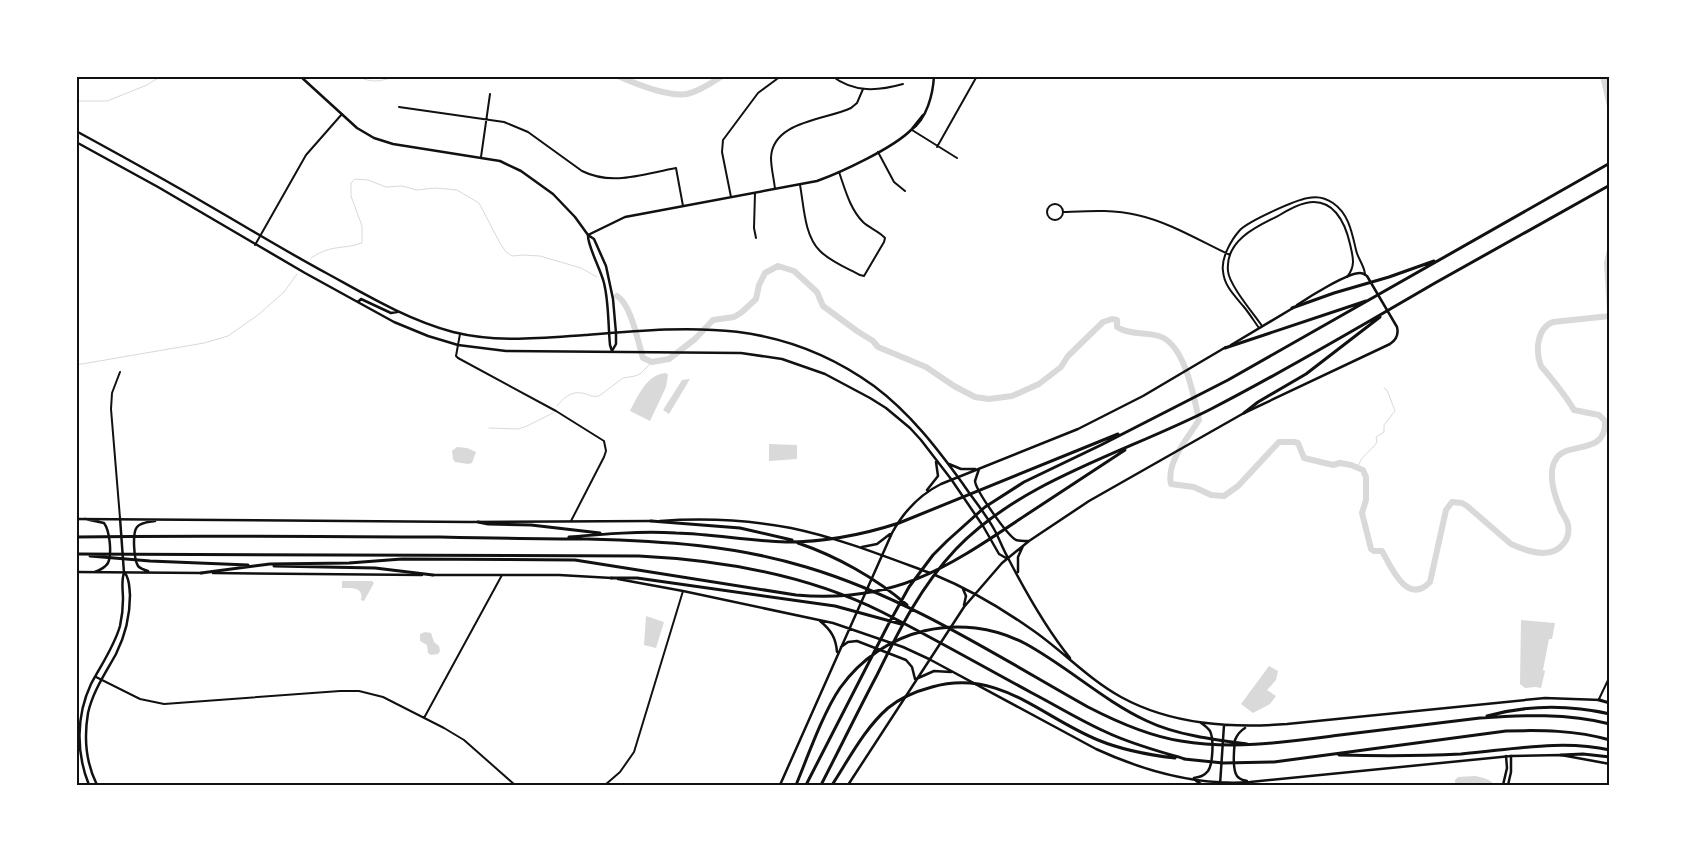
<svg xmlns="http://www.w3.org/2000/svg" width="1686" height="861" font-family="'Space Grotesk',sans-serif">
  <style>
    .water { fill: #d9d9d9 }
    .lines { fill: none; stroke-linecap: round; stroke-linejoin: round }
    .stream { stroke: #d9d9d9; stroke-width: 1 }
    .river { stroke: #d9d9d9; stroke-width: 6 }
    .minor { stroke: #111; stroke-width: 2 }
    .tertiary { stroke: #111; stroke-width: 2.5 }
    .secondary { stroke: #111; stroke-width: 2.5 }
    .motorway { stroke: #111; stroke-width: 3 }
    .neatline { fill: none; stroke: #111; stroke-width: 2 }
  </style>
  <rect width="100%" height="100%" fill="#fff"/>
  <path class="water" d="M666,373L668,375L666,387L650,421L630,411C638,396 647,374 666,373Z
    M690,379L669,414L663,410L682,380Z
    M769,444L797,445V459L769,461Z
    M457,447L467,448L476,452L472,463L468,464L455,462L453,459L452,451Z
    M342,581H372L374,583L364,601L361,600C364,587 352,588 342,588Z
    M646,616L664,622L656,648L644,645Z
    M1521,620L1555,623L1552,639H1549L1543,670L1545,671L1541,688L1536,687L1525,688L1520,684Z
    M425,632L431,633L434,642L439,646L440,651L438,654L431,655L428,653L427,645L420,641V634Z
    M1269,666L1278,671L1276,680L1267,690L1276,696L1270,704L1253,713L1241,704Z
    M1475,776C1481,777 1491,779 1494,785H1455V780L1458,777Z"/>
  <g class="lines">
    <path class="stream" d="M358,76C371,84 383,81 396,76
      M76,101H107L147,85L161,76
      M311,258C332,244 341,250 362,243V226L351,196V183L355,179L368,180L386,187L402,186L417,190L435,188L457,190L479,203L500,243L506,252L512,256L523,255L540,256L581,268L597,277
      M76,365L204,343L228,336L258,315L284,292L297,274
      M557,406C565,396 573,390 586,394C591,396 594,397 599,396L623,378L635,376L640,374L652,362
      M489,428L518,429L527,426L553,413
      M1358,467C1361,455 1371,452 1377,442L1376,437L1384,432V425L1395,411L1387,390L1384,388"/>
    <path class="river" d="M618,76C636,84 667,97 687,94C700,91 711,83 722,76
      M1603,76L1610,106
      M1610,250L1607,263L1610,311
      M617,296C631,304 638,342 643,358L652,362L669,359L695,339L713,320L734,317L742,312L756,299L759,285L765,273L778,266L794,271L817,292L823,306L857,331L873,341L878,347L926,367L954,386L975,397L989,399L1012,396L1039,384L1061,367L1068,356L1103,322L1112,319L1117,320V327C1129,335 1146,332 1159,336C1185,344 1194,397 1199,420C1188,438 1166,462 1171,484L1194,487L1211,495L1224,496L1238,486L1279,442H1294L1298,443L1304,458L1333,465L1340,463L1351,465L1363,470L1366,477V500L1362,513L1371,549L1374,551H1382C1391,567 1407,606 1430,582L1446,510L1452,502L1462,503L1467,506L1511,544C1526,551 1552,560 1564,543C1568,538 1569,531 1568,525C1567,520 1564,516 1561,511C1555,497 1547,473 1556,459C1566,441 1607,456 1605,421L1599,415L1574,410C1568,399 1559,388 1551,378C1548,374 1544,370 1541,366C1535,351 1537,328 1553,322L1610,316"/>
    <path class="minor" d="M832,76C854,93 878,91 903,84
      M399,107L504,122L528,132L582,171C612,186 643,174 676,168L683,206
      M912,130L957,158
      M937,147L977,76
      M878,152L894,182L905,191
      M481,157L490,94
      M800,185C804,206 804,235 820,251C831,262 847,268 860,275L864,276L884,242L885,238C879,231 869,228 863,222C850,209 845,189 839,172
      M775,189C774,179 771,168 771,158C772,121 826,120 851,108L857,103L863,89
      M755,193L754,228L756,238
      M731,197L722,152L723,140L758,93L781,76
      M1047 212a8 8 0 1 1 16 0a8 8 0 1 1-16 0Z
      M1063,212C1088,211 1113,209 1137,215C1169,222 1200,241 1230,255
      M255,245L306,155L342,114
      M1262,326C1254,314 1229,285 1228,271C1225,241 1255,227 1278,216C1286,211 1296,205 1306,203C1333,197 1345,222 1350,244C1353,257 1356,266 1347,277
      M1259,328C1254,321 1249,313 1244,307C1235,296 1224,286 1223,271C1221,258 1231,240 1240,230C1249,221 1295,200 1308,198C1317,196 1326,198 1333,203C1349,214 1352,233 1356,250C1358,259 1364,265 1365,274
      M460,334L456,356L458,358L556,411L604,441L606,451L604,457L571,521
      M120,372L112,393L111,409L120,518
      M96,677L140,699L164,704L340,691H359L383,697L444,728L464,740L515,785
      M1599,699L1610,676
      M424,718L502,575
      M605,785L620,772L634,752L683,591"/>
    <path class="tertiary" d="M300,76L357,128L374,138L393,144L500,161L521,171L553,194L575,217L588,235L594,239L606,266L613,299L616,333V344L612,351
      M923,115L911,130C927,119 933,94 934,76
      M588,235L625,217L817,181C842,172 893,148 911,130
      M588,235C587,245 601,270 604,283C609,303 608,325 610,345L612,351
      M89,785C76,753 76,716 91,684C101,665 114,647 120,626C122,617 123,608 123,599C123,590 121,581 124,573L120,518
      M97,785C86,763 84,737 88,713C93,691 105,674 116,654C125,636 130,615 130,595C129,586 130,580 125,573
      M1503,785L1507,768L1506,756
      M1508,785L1511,772V756"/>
    <path class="secondary" d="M76,131C120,155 164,179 208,205C248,228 287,252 328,274C368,296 408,320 453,332C497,343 541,338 585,335C694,326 780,318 874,386C910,413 937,448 963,484C973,499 985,513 994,529C999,538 1002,547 1007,556C1025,591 1045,627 1070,658
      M76,142L158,187L305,273L394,322L428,336L458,345L506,351L741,353L782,359L825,374L870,398L886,408L910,428L921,440L951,479L983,526L999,554L1006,558
      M358,302L361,299L391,313L397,312
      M1231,345L1293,308
      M949,464L961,469H975
      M979,469L975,481C976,491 1007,535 1016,540C1020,541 1024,541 1028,541
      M927,490L938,476L936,462
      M76,519L470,522L652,521
      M85,519L104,523C110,531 112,554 108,563C105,568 100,570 95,572
      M660,521C703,518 749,520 791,528C839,538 884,556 930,573
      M862,547L877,544L890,534
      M148,571C144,570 141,569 138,566C134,560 132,533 137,527C141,522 149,522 155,521
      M76,572L202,573
      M1018,572V557L1023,546
      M213,573L422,575
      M433,575H559L612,578
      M935,575C969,589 1001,608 1031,629C1062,650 1088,679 1121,697C1172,725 1231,728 1287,724L1545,698L1601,700
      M618,579L683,591L833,623L903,647L929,659L1096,749C1144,771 1197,786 1250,782L1511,756L1561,755L1610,764
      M963,589L966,596L964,605
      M820,621C831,630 836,638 837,652
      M841,647L848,642L857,641L906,660L912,667L915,679
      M916,679L934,671L951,672
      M1245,728C1240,731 1237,735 1235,740C1234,749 1232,769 1237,776C1240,780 1243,780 1247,781
      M1194,778C1200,777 1204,776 1208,771C1213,764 1214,739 1210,731C1208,728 1204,725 1201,723
      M1196,781L1203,785
      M780,785L892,533C904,511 919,495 941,484L1078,429L1143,396L1226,347
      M848,785L964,607L1002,563L1029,541L1089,501L1244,413L1390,344C1396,340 1399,335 1397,327L1367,276C1364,274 1363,273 1360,273C1347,273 1309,297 1297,305
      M1220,785L1224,725"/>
    <path class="motorway" d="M1292,308L1334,293L1389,277L1434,261
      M1225,348L1366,301
      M1244,413L1258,402L1306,374L1380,317
      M651,521L740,528L792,540
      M478,522L488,524L531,525L600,533
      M76,537C197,535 319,537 440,537C489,538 538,539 587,539C662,541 734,545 806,567C907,597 997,656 1088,707C1117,722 1148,736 1181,741C1234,750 1286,742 1340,735C1386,729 1433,724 1480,718C1523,715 1567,713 1610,724
      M569,537C604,534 640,531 676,533C713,534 749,541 786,542C825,542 862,535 899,523L1118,434
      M798,543C836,556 876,578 907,605
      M76,554L639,556C721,560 808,575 882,612C933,638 982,666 1032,693C1057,706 1081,721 1106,732C1131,744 1158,751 1185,759
      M90,556L150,561L248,565
      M274,566L375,568L433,575
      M201,573L270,564L349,563L402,559L575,560L796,595C896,604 948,567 1026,515C1059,493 1092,472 1125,450
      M611,578H637L835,606L901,624
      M1599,700L1610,703
      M1487,716C1527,705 1570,705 1610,714
      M1339,755C1379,756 1421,756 1461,754C1510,750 1561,739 1610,750
      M1561,755L1583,754L1610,757
      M1184,759L1223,763L1274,762L1506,731C1541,730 1575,730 1610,740
      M796,785C808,756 823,713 840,688C883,628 961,610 1026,644C1068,667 1104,701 1147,721C1176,735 1216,740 1247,744
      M806,785L888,625L909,587L933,555L947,541L985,507L1024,482L1101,445L1228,380L1610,163
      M821,785C840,748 858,711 877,675C899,630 921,586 956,549C1022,480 1127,452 1211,409C1287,370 1361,326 1435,283C1493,250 1552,218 1610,185
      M832,785C849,759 864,729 888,708C900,698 917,691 932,687C999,668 1041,717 1098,740C1122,750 1149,755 1175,758"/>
  </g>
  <rect width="1686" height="861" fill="none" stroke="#ffffff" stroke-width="155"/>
  <rect x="78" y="78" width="1530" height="706" class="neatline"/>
</svg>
